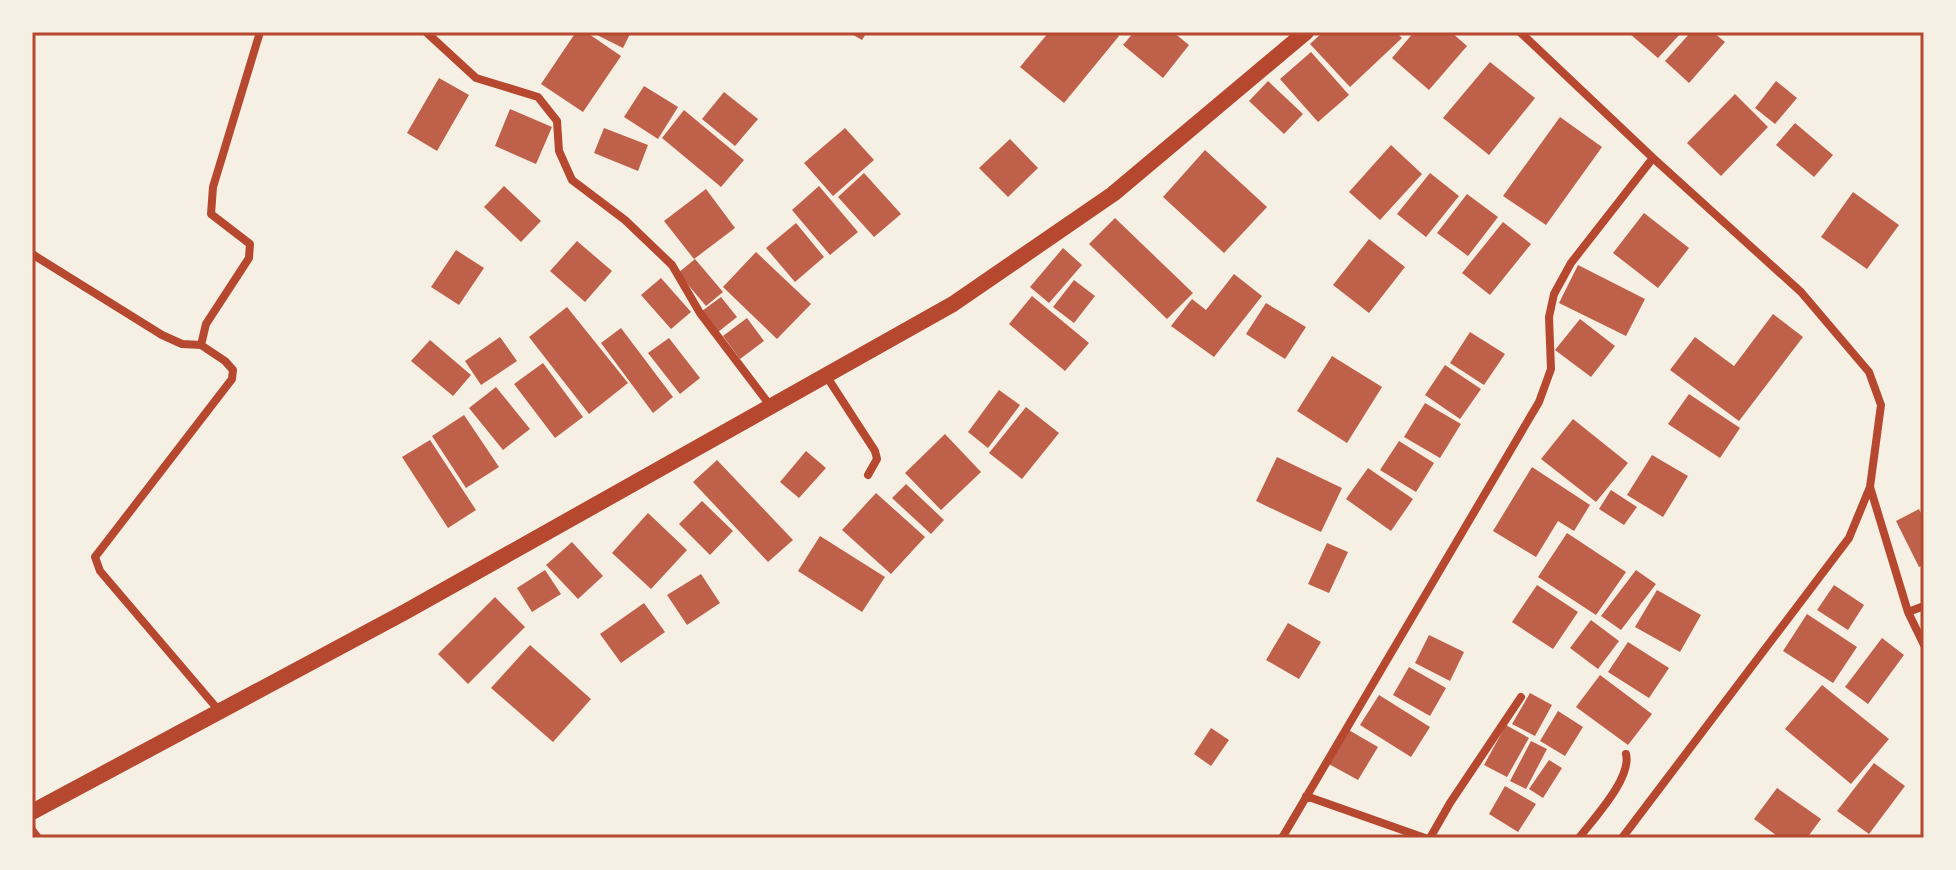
<svg xmlns="http://www.w3.org/2000/svg" width="1956" height="870" font-family="'Public Sans',sans-serif">
  <style>
    .building { fill: #bf614a }
    .lines { fill: none; stroke-linecap: round; stroke-linejoin: round }
    .minor { stroke: #b5482f; stroke-width: 8 }
    .secondary { stroke: #b5482f; stroke-width: 16 }
    .neatline { fill: none; stroke: #b5482f; stroke-width: 3 }
  </style>
  <rect width="100%" height="100%" fill="#f6efe4"/>
  <path class="building" d="M576,32H586L621,56L583,112L541,84Z
    M591,32H631L623,48Z
    M848,32H867L862,40Z
    M1049,32H1114L1119,36L1064,103L1020,67Z
    M1134,32H1173L1189,45L1163,78L1123,45Z
    M1323,32H1396L1402,38L1350,87L1310,44Z
    M1414,32H1451L1467,46L1429,90L1392,58Z
    M1632,32H1682L1658,58L1630,34Z
    M1691,32H1713L1725,42L1689,83L1665,61Z
    M1311,52L1349,95L1318,122L1280,79Z
    M1490,62L1535,98L1489,155L1443,118Z
    M439,78L469,95L437,151L407,133Z
    M1268,81L1303,114L1284,134L1249,101Z
    M1776,81L1797,98L1775,124L1755,108Z
    M644,86L678,107L658,139L624,117Z
    M724,92L758,119L735,146L702,119Z
    M1735,94L1768,127L1721,176L1687,143Z
    M510,109L552,127L536,164L495,146Z
    M684,110L744,160L721,187L662,138Z
    M1560,117L1602,147L1546,225L1503,196Z
    M1795,123L1833,155L1814,177L1776,145Z
    M604,128L648,145L638,171L594,153Z
    M845,128L874,160L833,196L804,163Z
    M1010,139L1038,168L1008,197L979,168Z
    M1391,145L1422,174L1380,220L1349,192Z
    M1205,150L1267,207L1224,253L1163,197Z
    M864,173L901,214L874,237L838,197Z
    M1430,173L1459,196L1426,237L1397,214Z
    M504,186L541,221L521,242L484,207Z
    M819,186L858,232L830,255L792,210Z
    M706,189L735,228L694,259L664,221Z
    M1853,192L1899,225L1867,269L1821,237Z
    M1467,194L1498,217L1468,256L1437,233Z
    M1644,213L1689,248L1658,288L1613,253Z
    M1115,218L1193,293L1167,319L1089,244Z
    M1503,222L1531,244L1490,295L1462,273Z
    M796,223L824,257L795,282L766,248Z
    M1369,239L1405,267L1369,313L1333,285Z
    M577,241L612,271L585,302L550,271Z
    M1063,248L1082,265L1049,303L1030,287Z
    M456,250L484,268L459,305L431,287Z
    M756,252L811,304L777,339L723,287Z
    M695,259L723,292L706,306L678,273Z
    M1578,265L1645,299L1626,336L1559,303Z
    M1234,274L1262,296L1214,357L1171,326L1192,299L1206,310Z
    M661,278L691,312L671,329L641,295Z
    M1074,280L1095,296L1074,323L1053,307Z
    M1032,296L1089,343L1065,371L1009,324Z
    M721,297L737,317L718,332L702,311Z
    M1266,303L1306,327L1285,359L1246,334Z
    M567,307L628,383L589,414L529,337Z
    M1773,314L1803,337L1739,421L1670,370L1695,337L1734,366Z
    M747,318L764,341L740,359L723,336Z
    M1580,319L1615,346L1591,377L1555,350Z
    M621,328L673,397L653,413L601,343Z
    M1470,332L1505,354L1484,385L1450,363Z
    M500,337L517,361L481,385L465,361Z
    M669,338L700,378L680,394L648,353Z
    M430,340L471,375L453,396L411,361Z
    M1332,356L1382,387L1347,443L1297,411Z
    M543,363L583,417L555,438L514,384Z
    M1445,365L1481,389L1460,419L1425,395Z
    M496,387L530,429L503,450L469,408Z
    M999,390L1020,405L988,448L968,432Z
    M1689,394L1740,428L1720,458L1668,424Z
    M1425,403L1461,424L1440,458L1404,437Z
    M1026,407L1059,433L1022,479L989,453Z
    M464,415L499,467L466,488L432,436Z
    M1573,419L1628,463L1596,502L1541,459Z
    M945,434L981,472L941,510L905,473Z
    M430,440L476,510L448,528L402,457Z
    M1399,441L1434,463L1416,492L1380,470Z
    M806,451L826,468L799,498L780,482Z
    M1652,455L1688,476L1663,517L1627,495Z
    M1277,457L1342,488L1321,532L1256,501Z
    M717,460L793,540L768,562L693,482Z
    M1532,467L1590,505L1574,531L1558,521L1536,557L1493,531Z
    M1368,468L1413,499L1391,531L1346,499Z
    M906,484L944,520L931,534L892,498Z
    M1611,490L1637,507L1624,525L1599,509Z
    M876,493L925,537L891,574L842,530Z
    M702,501L733,531L710,555L679,524Z
    M1919,509L1924,519V565L1919,567L1896,521Z
    M648,513L687,550L651,589L612,553Z
    M1567,533L1626,572L1596,615L1538,577Z
    M820,536L885,577L862,612L798,571Z
    M572,542L603,576L578,599L546,565Z
    M1327,543L1348,552L1329,593L1308,584Z
    M545,570L561,594L532,612L517,588Z
    M1636,570L1656,584L1621,630L1601,616Z
    M701,574L720,603L687,625L667,595Z
    M1537,585L1578,612L1553,649L1512,622Z
    M1834,585L1864,605L1848,630L1817,610Z
    M1657,590L1701,615L1680,652L1635,627Z
    M495,597L525,627L468,684L438,654Z
    M644,603L665,632L621,663L600,634Z
    M1807,614L1857,647L1833,683L1783,651Z
    M1591,620L1619,641L1598,669L1570,648Z
    M1288,623L1321,642L1299,679L1266,660Z
    M1429,635L1464,652L1450,681L1415,663Z
    M1882,638L1904,655L1868,704L1845,687Z
    M1628,642L1669,668L1649,698L1608,672Z
    M530,645L591,699L553,742L491,688Z
    M1409,667L1446,688L1430,716L1393,695Z
    M1600,675L1652,714L1628,745L1576,707Z
    M1822,685L1889,739L1851,784L1785,729Z
    M1530,693L1552,705L1535,736L1512,724Z
    M1379,695L1430,727L1411,757L1360,725Z
    M1558,711L1583,727L1565,756L1540,741Z
    M1506,725L1529,738L1507,777L1484,765Z
    M1211,728L1229,740L1211,766L1194,754Z
    M1347,729L1378,747L1358,780L1327,763Z
    M1531,741L1547,749L1526,789L1510,781Z
    M1549,760L1562,768L1543,798L1529,789Z
    M1874,763L1905,786L1869,834L1837,811Z
    M1505,786L1536,804L1518,832L1489,814Z
    M1777,788L1821,819L1807,838H1780L1754,819Z"/>
  <g class="lines">
    <path class="minor" d="M426,32L476,78L538,97L557,121L559,151L572,180L625,220L672,265L700,313L772,408
      M1520,32L1653,158L1801,292L1869,372L1881,405L1870,487L1908,612L1924,645
      M32,254L162,335L182,344L201,345
      M827,377L875,451L877,459L868,475
      M1908,612L1924,606
      M221,713L100,571L95,557L232,379L233,370L225,361L201,345L206,324L249,258L250,244L211,214L213,187L260,32
      M1306,796L1425,838
      M32,830L38,838
      M1282,838L1539,402L1551,369L1549,317L1554,294L1571,263L1653,158
      M1430,838L1450,803L1521,697
      M1579,838C1594,818 1632,778 1626,754
      M1622,838L1849,538L1870,487"/>
    <path class="secondary" d="M32,812L405,612L953,304L1113,194L1306,32"/>
  </g>
  <rect width="1956" height="870" fill="none" stroke="#f6efe4" stroke-width="68"/>
  <rect x="34" y="34" width="1888" height="802" class="neatline"/>
</svg>
